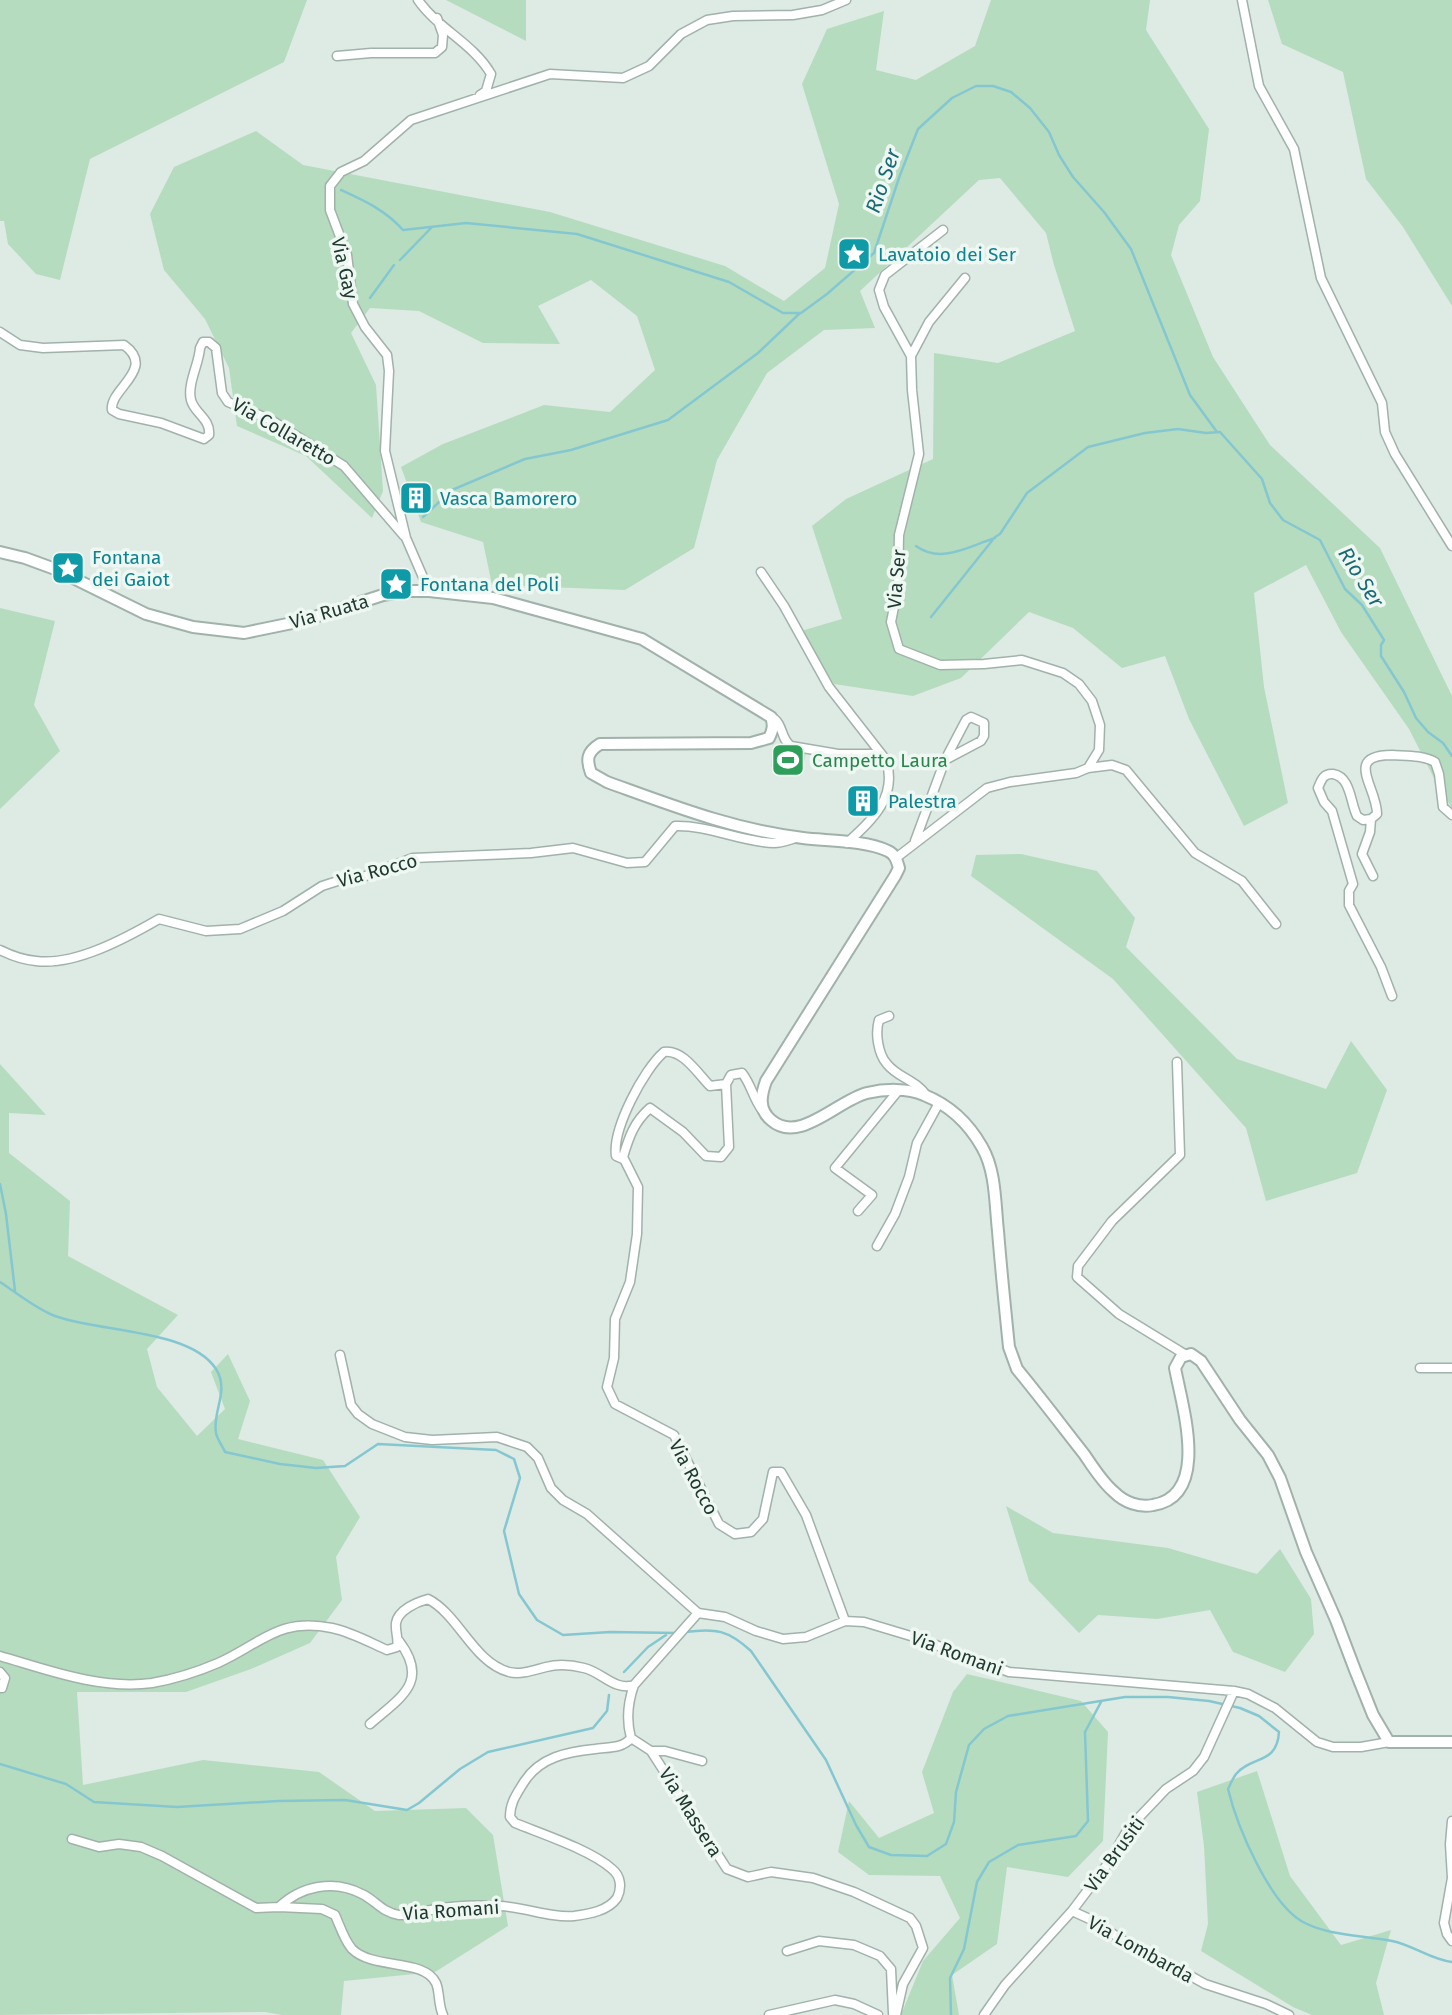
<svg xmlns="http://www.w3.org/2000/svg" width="1452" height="2015" font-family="'Fira Sans',sans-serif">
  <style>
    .green { fill: #b6dcbf }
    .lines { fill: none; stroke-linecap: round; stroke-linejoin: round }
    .stream { stroke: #85c7d0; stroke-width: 2.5 }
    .minor-casing { stroke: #a1b2ab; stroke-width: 11 }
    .tertiary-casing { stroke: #a1b2ab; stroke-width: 14 }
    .minor { stroke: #fff; stroke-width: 8 }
    .tertiary { stroke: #fff; stroke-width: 10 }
    .labels { text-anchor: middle; stroke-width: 7; stroke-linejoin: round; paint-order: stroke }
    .culture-label { font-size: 19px; fill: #0d838f; stroke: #eef7f2; text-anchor: start }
    .street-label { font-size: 19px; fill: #203a32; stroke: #eef7f2 }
    .leisure-label { font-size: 19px; fill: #27864d; stroke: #eef7f2; text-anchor: start }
    .water-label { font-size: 21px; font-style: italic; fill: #1a6975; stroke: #eef7f2 }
  </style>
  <rect width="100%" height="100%" fill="#deeae4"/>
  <path class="green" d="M0,0H307L284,62L90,159L60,280L36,274L8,244L4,221H0Z
    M446,0H526V41Z
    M991,0H1150L1146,30L1209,129L1200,201L1179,225L1171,255L1213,357L1270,445L1380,548L1452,696V808L1437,784L1409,729L1341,632L1306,565L1254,593L1264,687L1288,803L1244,826L1189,719L1165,656L1122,668L1073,628L1029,612L961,678L913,696L834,684L801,631L842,619L812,526L846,499L933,459L934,353L998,363L1075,331L1054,265L1046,233L1000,178L979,180L860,291L875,328L824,330L767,373L717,460L694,548L625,590L492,585L483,542L421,522L401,467L443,444L544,405L610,412L655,370L637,316L591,280L538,306L560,344L483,343L419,311L370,308L351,333L376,385L383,491L372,518L306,456L237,426L229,368L205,319L164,270L150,214L174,167L256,131L303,165L550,212L725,266L784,301L825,268L839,204L802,84L827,29L884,11L876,70L916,80L975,46Z
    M1268,0H1452V306L1403,227L1366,179L1343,72L1282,44Z
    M0,608L55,621L34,705L60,751L0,809Z
    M772,749L806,752L803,770L771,767Z
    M1021,854L1097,871L1135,918L1126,947L1237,1059L1326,1089L1351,1041L1387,1090L1357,1173L1266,1201L1246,1128L1113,979L971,876L976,855Z
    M0,1064L46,1115L9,1113V1153L70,1201L68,1256L178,1315L147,1349L157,1387L197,1436L225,1409L211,1372L228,1354L250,1401L238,1439L323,1460L360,1517L336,1557L342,1600L310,1643L251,1669L186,1692H77L83,1785L203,1760L319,1772L375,1811L466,1808L493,1835L508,1926L435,1972L344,1981L341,2015H282L265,2012L0,2015Z
    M1006,1506L1053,1533L1168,1548L1257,1574L1280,1549L1311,1599L1314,1634L1285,1672L1233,1652L1210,1610L1157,1619L1098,1615L1079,1633L1029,1581Z
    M967,1674L1081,1701L1108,1732L1103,1841L1068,1877L1007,1867L997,1944L952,1975L959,2015H901L923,1961L960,1918L940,1876L869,1875L838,1852L849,1801L879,1838L934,1813L922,1772L953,1692Z
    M1257,1771L1290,1876L1341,1945L1391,1930L1376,1983L1384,2015H1312L1293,2007L1201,1951L1208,1924L1204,1846L1197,1792Z"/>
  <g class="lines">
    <path class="stream" d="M341,190C365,201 385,210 403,230L466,223L577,234L729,282L783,313H801L827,294L874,253L900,175L918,129L952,98L976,86H993L1011,92L1030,108L1049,132L1059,155L1073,177L1104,212L1131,249L1190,395L1217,432
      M400,260L432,227
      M370,298L394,265
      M423,517L452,490L525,459L571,450L668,420L758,353L800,313
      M916,546C941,564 967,547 995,538
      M931,617L995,537L1000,534L1027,493L1088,447L1145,433L1178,429L1206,433L1220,432L1262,479L1270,503L1283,520L1320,540L1345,589L1362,605L1384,640L1381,645V656L1404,692L1416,718L1428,732L1443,743L1452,756
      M0,1184L6,1214L15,1291
      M0,1282C17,1293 36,1309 55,1316C98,1332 190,1329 216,1369C230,1391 212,1411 216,1433C217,1439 223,1447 225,1452L280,1464L316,1468L345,1466L378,1444L496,1450L514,1459L520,1478L504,1531L519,1594L537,1620L563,1635L610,1632L678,1633
      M685,1632C716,1628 728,1630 751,1651L826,1760L856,1825L869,1847L891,1855L927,1856L946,1844L954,1822L956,1792L969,1745L984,1729L1008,1716L1125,1697H1168L1209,1701L1240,1708L1259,1716L1279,1732C1277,1765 1252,1755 1236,1774C1233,1778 1230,1785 1228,1789C1237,1826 1269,1903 1303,1922C1329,1936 1363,1935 1392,1941C1413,1945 1431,1960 1452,1962
      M624,1672L648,1647L666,1635
      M0,1764L66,1784L94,1802L177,1807L278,1801L345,1800L407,1810L419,1803L460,1769L488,1752L593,1728L607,1711L609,1695
      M951,2015L950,1978L964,1949L977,1882L989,1862L1018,1845L1076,1836L1088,1821L1085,1732L1101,1702"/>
    <defs>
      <path id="minor" d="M418,0C438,29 473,43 491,74L486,91L480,95
        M1242,0L1259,86L1294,149L1321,278L1382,403L1385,432L1395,454L1452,546
        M337,56L371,53H435L442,47L443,35L437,18
        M0,332L20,345L43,348L124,345C157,369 109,389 112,410L119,414L161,423L204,439L209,435C211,419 194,413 191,400C187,384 199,364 200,348L203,342H209L216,348L222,393L228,402L271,420L344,466L404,536
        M911,356L929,322L965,278
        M761,572L784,606L829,687L886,760C898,797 872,820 847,843
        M429,591L406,538L385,451L389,371L387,355L365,327L353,304L347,255L330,210V186L341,172L364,161L411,120L550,74L623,78L649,66L681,34L707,20L733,16L793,15L822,10L846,0
        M771,717C784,723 780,739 791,746L838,754H876L884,758
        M1088,768L1112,765L1126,770L1195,853L1242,881L1276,924
        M1371,819L1363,820L1357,816C1350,802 1351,777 1333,774C1323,773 1321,781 1318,788L1324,802L1332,811L1353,884L1349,891V905L1381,967L1392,996
        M915,841L945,760L981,741L984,736V723L971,717L966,720L945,760
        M896,858L987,788L1010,782L1076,773L1088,768L1099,750L1100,725L1092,701L1079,684L1063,673L1022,660L984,664L940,665L899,649L891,622L898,587L899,535L919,454L912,390L911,356L884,307L879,290L885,275L943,230
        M1373,876L1362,854L1370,832L1371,819L1377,814C1377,787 1343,755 1392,755C1407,756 1422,755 1435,762L1439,774L1443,807L1452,815
        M0,950C10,955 25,960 36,961C75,966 126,938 159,919L206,931L240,929L283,911L322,886L347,878L363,877L413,858L531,853L573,848L627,863L645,862L675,826C709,825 740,842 774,843C781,843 789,840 796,838
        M889,1016L879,1020C875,1033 878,1054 887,1064C898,1078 915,1079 927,1096
        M1177,1062L1180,1155L1112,1221L1078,1266L1077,1277L1119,1314L1186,1355
        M762,1110C753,1098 751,1084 742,1073L731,1075L726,1084L729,1147L721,1157L706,1156L683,1132L650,1108C634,1122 629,1137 623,1157L638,1187L637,1234L630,1282L615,1319L614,1358L607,1387L615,1404L674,1435L719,1524L735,1534L751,1532L763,1519L773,1472H781L806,1515L845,1621
        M623,1159L616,1156C612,1129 644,1069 664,1052C683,1049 698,1074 710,1086L726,1084
        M858,1211L872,1195L835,1168L898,1091
        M877,1246L895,1214L909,1177L917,1143L939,1103
        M340,1355L351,1405L358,1414L372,1424L405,1437L432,1440L497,1437L527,1447L538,1458L551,1488L563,1500L587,1514L698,1613
        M1420,1368H1452
        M0,1656C48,1670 101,1690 152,1683C175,1679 197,1672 218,1663C262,1643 279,1617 332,1628C351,1632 369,1642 387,1650L397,1647C399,1639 395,1632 396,1623C398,1610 417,1602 428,1599C459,1615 473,1662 509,1672C521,1675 534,1670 546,1667C558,1664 572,1665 584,1668C602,1672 614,1691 634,1685L698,1613L725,1617L756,1631L783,1639L806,1637L845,1621L864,1622L914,1637L1009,1672L1234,1691L1248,1694L1275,1708L1317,1742L1333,1747H1361L1389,1742
        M0,1672L5,1678L2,1688H0
        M634,1685C628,1702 626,1720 631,1738L651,1751H665L702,1761
        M370,1724C401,1697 430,1682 399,1641
        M651,1751L727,1869L748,1877L771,1872L813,1878L854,1892L910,1918L916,1926L923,1948L903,1984L896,2015
        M1452,1821L1450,1844L1452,1878L1444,1923L1447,1934L1452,1941
        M72,1839L99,1847L119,1844L141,1847L162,1856L256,1908L279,1907C301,1886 334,1879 362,1894C375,1900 383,1913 399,1915C411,1916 424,1911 436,1909C457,1905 479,1905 500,1906C525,1907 549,1918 574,1916C589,1914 608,1911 617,1898C622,1888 621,1876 612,1869C591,1850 542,1834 515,1823L510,1817C510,1803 516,1795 524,1782C540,1757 567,1752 595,1749C608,1747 622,1749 631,1738
        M279,1907L322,1909L335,1915C340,1926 344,1940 352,1949C373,1970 424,1958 436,1983C440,1992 438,2005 443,2015
        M1072,1911L1094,1921L1143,1954L1171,1965L1205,1984L1266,2004L1289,2015
        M787,1951L819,1941L854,1945L880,1956L891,1969L893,2013
        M769,2015L835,2000L854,2004L878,2015
        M984,2015L1005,1985L1072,1911L1109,1862L1128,1829L1166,1789L1193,1771L1204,1757L1234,1691"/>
      <path id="tertiary" d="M0,552L25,558L55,569L146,614L193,627L244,633L302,621L383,595L406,591H429L493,598L642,639L771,717C774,725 773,730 769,738L751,743L600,744C587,752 586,759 591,773L607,782C671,805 734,830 803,838C827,841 865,840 888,851C895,854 897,861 899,868L895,876L766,1081C761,1095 758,1109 771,1120C799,1145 838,1100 867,1093C884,1089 908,1088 924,1095C949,1105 969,1124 982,1147C996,1171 995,1204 998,1231C1001,1269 1005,1308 1009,1347L1017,1369C1040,1397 1062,1426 1084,1454C1093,1467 1102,1482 1114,1492C1124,1502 1139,1508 1153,1505C1211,1496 1182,1406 1175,1368L1181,1357L1191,1354L1201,1361L1240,1420L1268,1455L1280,1478L1306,1552L1336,1620L1355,1670L1373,1715L1389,1742H1452"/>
    </defs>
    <use href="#minor" class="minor-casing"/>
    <use href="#tertiary" class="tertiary-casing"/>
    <use href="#minor" class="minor"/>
    <use href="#tertiary" class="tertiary"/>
  </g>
  <defs>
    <symbol id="sight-square" viewBox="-11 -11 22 22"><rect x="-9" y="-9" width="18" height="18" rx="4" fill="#0f9aa8" stroke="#eef7f2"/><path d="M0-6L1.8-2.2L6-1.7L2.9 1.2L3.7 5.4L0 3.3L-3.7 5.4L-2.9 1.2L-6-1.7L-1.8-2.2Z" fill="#fff"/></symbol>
    <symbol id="building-square" viewBox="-11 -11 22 22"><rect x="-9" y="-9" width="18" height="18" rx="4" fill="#0f9aa8" stroke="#eef7f2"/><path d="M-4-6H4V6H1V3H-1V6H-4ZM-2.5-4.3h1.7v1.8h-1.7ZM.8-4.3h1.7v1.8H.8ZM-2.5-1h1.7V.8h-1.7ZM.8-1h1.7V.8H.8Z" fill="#fff"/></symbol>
    <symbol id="stadium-square" viewBox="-11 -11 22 22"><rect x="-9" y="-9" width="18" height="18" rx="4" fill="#2e9e5b" stroke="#eef7f2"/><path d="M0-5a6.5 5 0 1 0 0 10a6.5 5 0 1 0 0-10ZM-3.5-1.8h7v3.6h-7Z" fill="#fff"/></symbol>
  </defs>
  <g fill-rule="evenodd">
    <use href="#sight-square" x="835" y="235" width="38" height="38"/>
    <use href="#building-square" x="397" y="479" width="38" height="38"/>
    <use href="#sight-square" x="49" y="549" width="38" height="38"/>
    <use href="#sight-square" x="377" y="565" width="38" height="38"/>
    <use href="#stadium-square" x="769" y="741" width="38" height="38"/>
    <use href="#building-square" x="844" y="782" width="38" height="38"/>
  </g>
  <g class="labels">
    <g class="culture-label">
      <text x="878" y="261">Lavatoio dei Ser</text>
      <text x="440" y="505">Vasca Bamorero</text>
      <text x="92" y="564">Fontana<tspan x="92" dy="22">dei Gaiot</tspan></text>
      <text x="420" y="591">Fontana del Poli</text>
      <text x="888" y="808">Palestra</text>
    </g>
    <g class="street-label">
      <text transform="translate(345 268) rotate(77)" y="7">Via Gay</text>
      <text transform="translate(284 431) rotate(30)" y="7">Via Collaretto</text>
      <text transform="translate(896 579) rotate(-85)" y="7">Via Ser</text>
      <text transform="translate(329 611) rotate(-16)" y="7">Via Ruata</text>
      <text transform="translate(377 870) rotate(-15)" y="7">Via Rocco</text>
      <text transform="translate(694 1477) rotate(62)" y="7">Via Rocco</text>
      <text transform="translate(957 1653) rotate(20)" y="7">Via Romani</text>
      <text transform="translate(691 1812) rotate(58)" y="7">Via Massera</text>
      <text transform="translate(1114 1854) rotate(-54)" y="7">Via Brusiti</text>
      <text transform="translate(451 1910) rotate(-4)" y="7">Via Romani</text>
      <text transform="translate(1141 1949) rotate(29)" y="7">Via Lombarda</text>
    </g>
    <g class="leisure-label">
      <text x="812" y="767">Campetto Laura</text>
    </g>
    <g class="water-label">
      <text transform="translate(883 181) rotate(-71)" y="7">Rio Ser</text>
      <text transform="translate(1361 577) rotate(58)" y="7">Rio Ser</text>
    </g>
  </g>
</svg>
